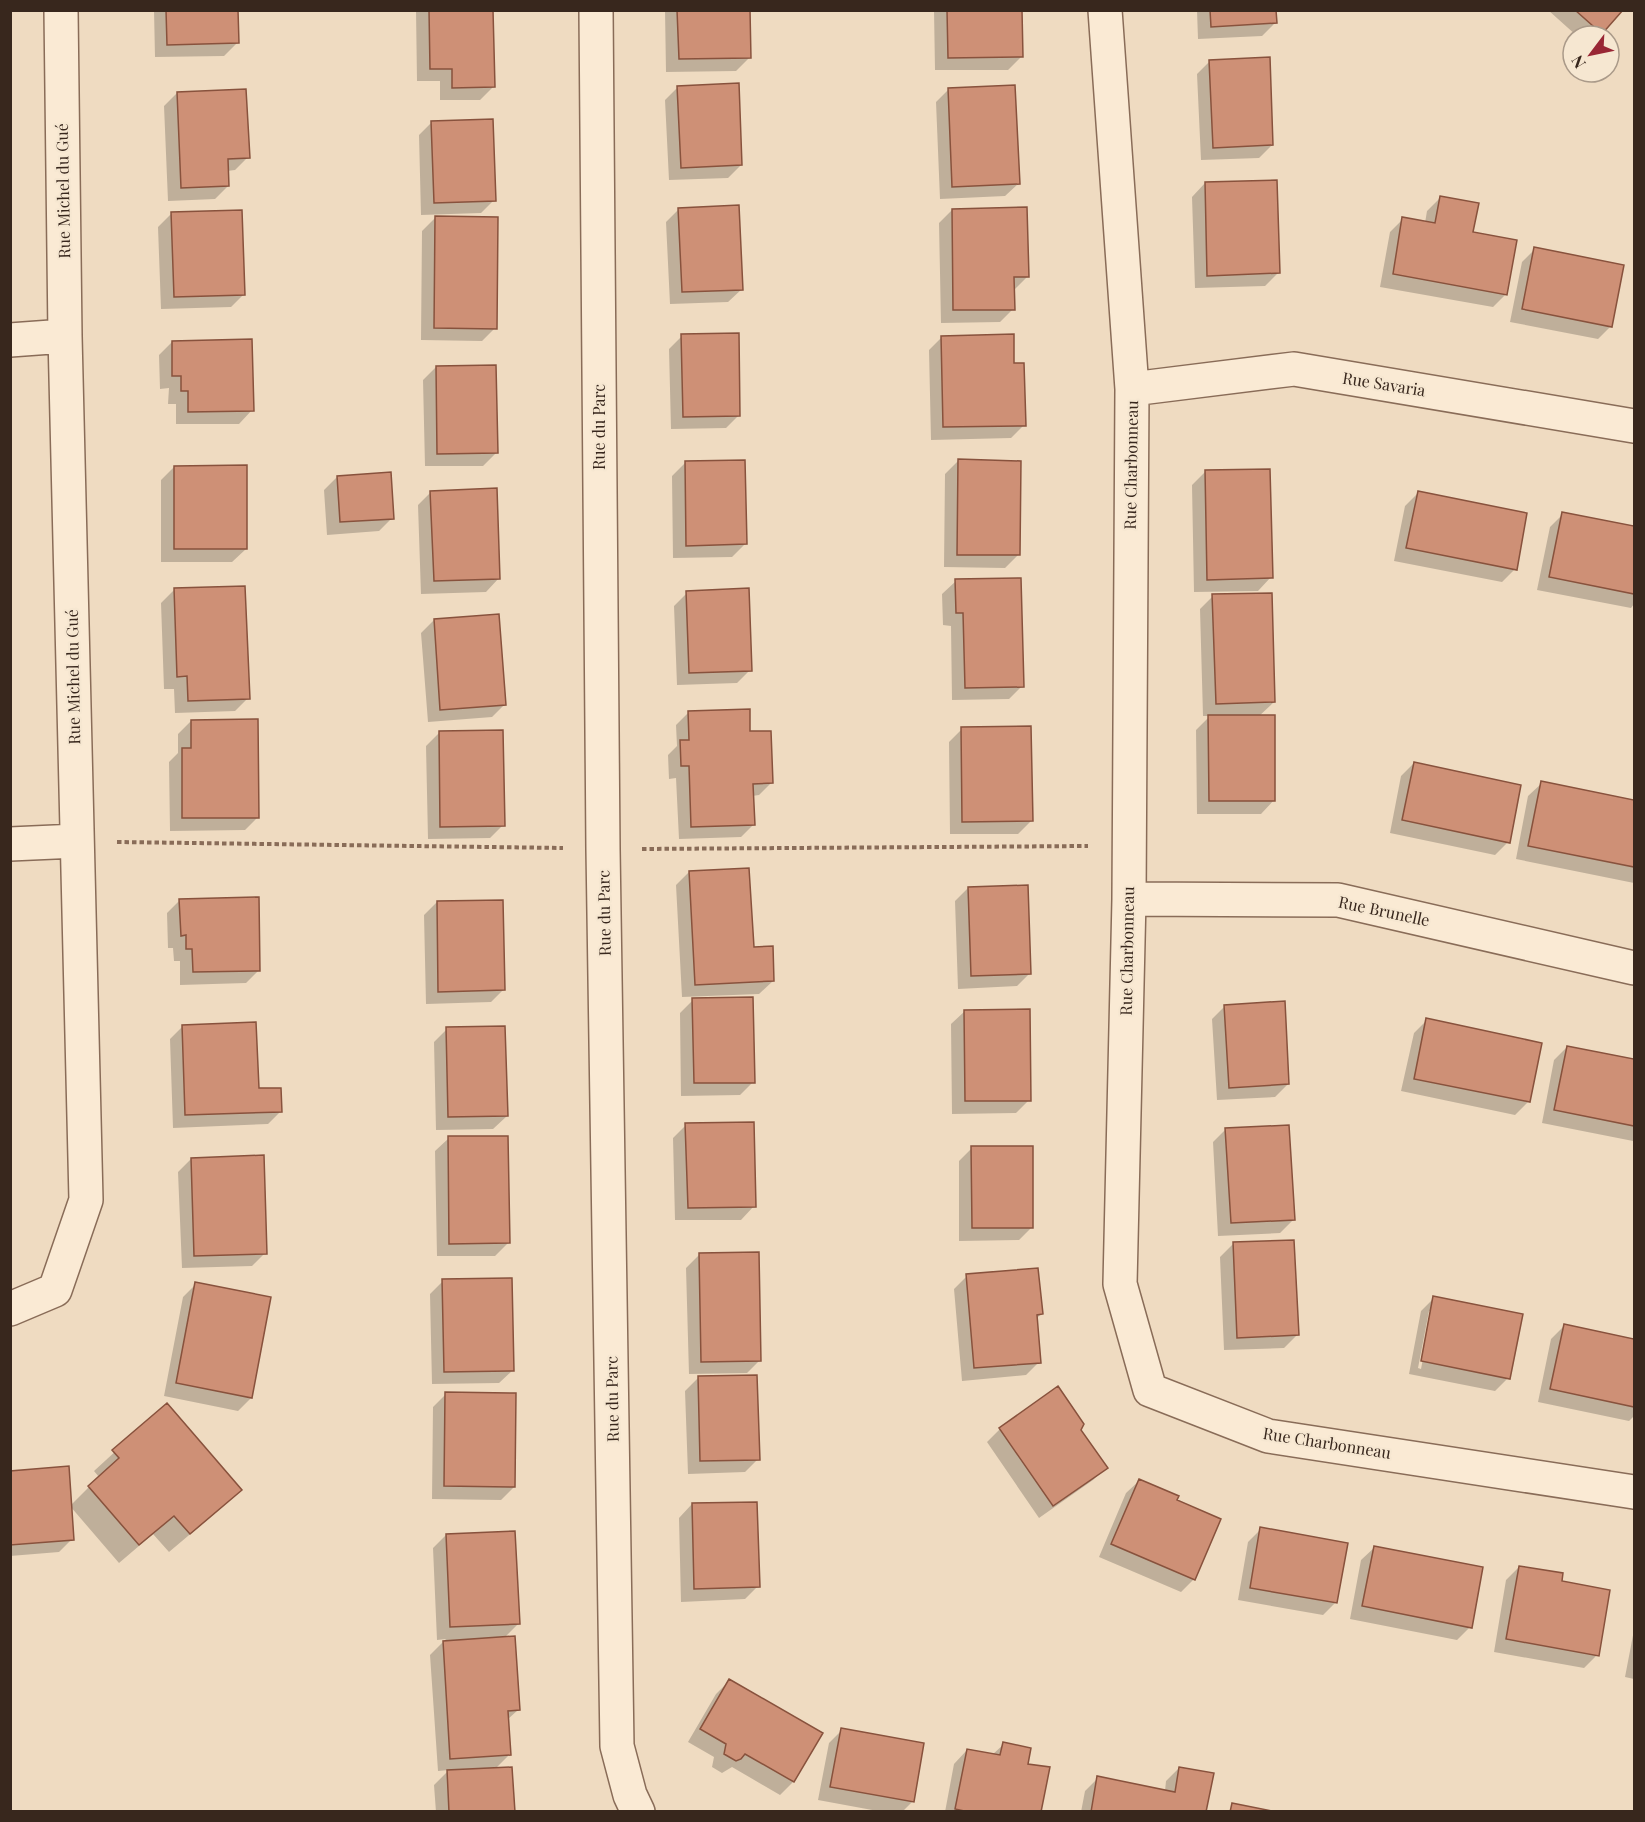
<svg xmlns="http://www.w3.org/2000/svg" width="1645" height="1822" font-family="'Playfair Display',serif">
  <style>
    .shadow { fill: #0003; fill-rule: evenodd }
    .building { fill: #ce9076; stroke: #88523d; stroke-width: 1.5 }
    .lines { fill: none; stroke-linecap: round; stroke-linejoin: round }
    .street-casing { stroke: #896c58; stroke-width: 36 }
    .path { stroke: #896c58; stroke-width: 4; stroke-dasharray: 4.5 3; stroke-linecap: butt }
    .street { stroke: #faead4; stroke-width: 33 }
    .labels { text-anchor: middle; stroke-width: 4.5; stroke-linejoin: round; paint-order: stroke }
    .street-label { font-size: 16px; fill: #38271d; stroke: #f6e7d1 }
  </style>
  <rect width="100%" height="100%" fill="#efdbc1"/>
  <path class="shadow" d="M154,10H237V43L224,56L155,57Z
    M416,10H492L493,87L480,100H440V81H417Z
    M665,10H748L749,58L736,71L666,72Z
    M934,10H1020L1021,57L1008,70H935Z
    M1197,10H1275V23L1262,36L1198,39Z
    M1548,10H1621L1599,36H1577Z
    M1210,61L1272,145L1259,158L1201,160L1197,74Z
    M678,87L741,165L728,178L669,180L665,100Z
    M949,89L1019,183L1005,196L940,199L936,102Z
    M177,93L248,157L235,170L227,171L228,186L215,199L168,201L164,106Z
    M432,122L494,200L481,213L421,215L419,135Z
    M1205,183L1278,273L1265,286L1195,288L1192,197Z
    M1440,198L1471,233L1506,294L1493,307L1380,287L1390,232L1403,219L1425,223L1427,211Z
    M679,209L742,289L728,302L670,304L666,222Z
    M952,210L1027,277L1014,290L1013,309L1000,322L941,323L939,223Z
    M171,214L244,294L231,307L161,309L158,227Z
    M435,218L495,328L482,341L421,340L422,231Z
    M1535,249L1611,326L1598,339L1510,322L1522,262Z
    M682,336L739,415L726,428L671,429L669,349Z
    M942,337L1013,365L1024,425L1011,438L931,440L929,350Z
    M172,342L252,410L239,424H176V404H168L169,388L160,389L159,355Z
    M436,367L496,453L483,466H425L423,380Z
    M958,461L1018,555L1005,568L944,567L945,474Z
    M685,463L745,544L732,557L673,558L672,476Z
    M174,467L246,549L232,562H161V480Z
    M1205,472L1271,577L1258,591L1194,592L1192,485Z
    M337,477L392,518L379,531L327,535L324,490Z
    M431,492L499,578L486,592L421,594L418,505Z
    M1418,493L1515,569L1502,582L1394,561L1405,506Z
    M1563,514L1634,528V604L1631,608L1537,590L1550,527Z
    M956,581L1022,686L1009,699L952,700L951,626L943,625L942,594Z
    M174,590L248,698L235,711L175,713L174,689H164L161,603Z
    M687,593L750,670L737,683L677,685L674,606Z
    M1213,596L1274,702L1258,717L1274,800L1261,814H1197L1196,730L1210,716H1203L1200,609Z
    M434,620L505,704L492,717L428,722L421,633Z
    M689,712L749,733L772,782L759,795L752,796L754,824L741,837L679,839L676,778L669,779L668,755L677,746L676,725Z
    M191,721L258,817L245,830L170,831L169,762L178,753V734Z
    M962,729L1031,821L1018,834H950L949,742Z
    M439,733L503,825L490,838L428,839L426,746Z
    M1414,763L1508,842L1495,855L1390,833L1401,776Z
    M1542,783L1634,801V883L1516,859L1528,796Z
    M689,872L752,949L773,981L759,994L682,997L676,885Z
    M968,888L1030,973L1017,986L958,989L955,901Z
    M180,900L259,970L246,983L180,985V961H174L173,948H168L167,913Z
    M437,902L504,989L491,1002L426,1004L424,915Z
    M693,1000L753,1082L740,1095L681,1096L680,1013Z
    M1225,1006L1288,1084L1275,1097L1217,1100L1212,1019Z
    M965,1011L1029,1100L1016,1113L952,1114L951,1024Z
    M1427,1020L1528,1102L1515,1115L1401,1091L1414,1033Z
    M183,1026L257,1090L281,1111L268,1124L173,1128L170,1039Z
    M447,1029L507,1116L493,1129L436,1130L434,1042Z
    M1567,1047L1634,1061L1633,1141L1542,1123L1554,1060Z
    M686,1125L754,1206L741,1220H675L673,1138Z
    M1226,1129L1293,1220L1280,1233L1218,1236L1213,1142Z
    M449,1138L508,1243L495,1256H437L435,1151Z
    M972,1148L1032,1227L1019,1240L959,1241V1161Z
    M191,1159L265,1253L252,1266L182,1268L178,1172Z
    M1233,1244L1297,1335L1284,1348L1224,1350L1220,1257Z
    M699,1255L760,1360L747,1373L689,1374L686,1268Z
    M967,1276L1041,1314L1036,1319L1039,1362L1026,1375L962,1381L954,1289Z
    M443,1281L513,1370L499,1383L432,1384L430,1294Z
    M196,1284L251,1398L238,1411L164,1396L183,1297Z
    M1434,1298L1508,1378L1495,1391L1409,1374L1421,1311ZM1429,1311H1432L1421,1369L1418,1368Z
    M1564,1326L1634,1340V1416L1629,1421L1538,1402L1551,1339Z
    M698,1378L758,1459L745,1472L688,1474L685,1391Z
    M446,1394L514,1487L501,1500L432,1499L433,1407Z
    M166,1405L239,1490L220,1509L169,1552L153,1534L119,1563L70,1506L72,1539L59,1552L10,1556V1473L70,1506L99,1477L94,1471Z
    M1000,1429L1080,1430L1106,1467L1093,1480L1039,1518L987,1442Z
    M1140,1480L1175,1501L1194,1579L1181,1592L1099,1557L1126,1493Z
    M692,1504L758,1586L745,1599L681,1602L679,1518Z
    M1261,1529L1336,1602L1323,1615L1238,1600L1248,1542Z
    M446,1535L518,1624L504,1638L518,1710L507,1720L510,1754L495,1769L514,1812H436L434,1785L449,1770L438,1771L430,1655L446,1639L437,1640L433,1548Z
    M1375,1547L1470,1627L1457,1640L1350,1619L1361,1560Z
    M1519,1567L1560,1582L1597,1655L1584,1668L1494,1652L1506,1580Z
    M1634,1630V1679L1625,1677Z
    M729,1681L821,1733L793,1782L780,1795L732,1767L722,1773L712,1767L714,1757L688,1742L716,1694Z
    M842,1730L913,1801L902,1812H883L818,1800L829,1743Z
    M1004,1744L1027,1765L1040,1812H945L954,1764L967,1750L992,1755Z
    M1179,1768L1205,1812H1081L1085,1791L1098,1778L1165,1791L1166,1781Z"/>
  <path class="building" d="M166,10H238L239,43L167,45Z
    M429,10H493L495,87L452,88V69H430Z
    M677,10H750L751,58L679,59Z
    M947,10H1022L1023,57L948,58Z
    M1210,10H1276L1277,23L1211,27Z
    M1575,10H1623L1602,34Z
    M1270,57L1273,145L1213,148L1209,60Z
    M739,83L742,165L681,168L677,86Z
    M1015,85L1020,184L952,187L948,88Z
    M246,89L250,158L228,159L229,186L181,188L177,92Z
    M493,119L496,201L434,203L431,121Z
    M1277,180L1280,273L1207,276L1205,182Z
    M1440,196L1479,203L1473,232L1517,240L1507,295L1393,274L1402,217L1435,223Z
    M739,205L743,290L682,292L678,208Z
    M1027,207L1029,277H1014L1015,310H953L952,209Z
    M242,210L245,295L174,297L171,212Z
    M435,216L498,217L497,329L434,328Z
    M1534,247L1624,265L1612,327L1522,309Z
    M739,333L740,416L683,417L681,334Z
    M1014,334V363H1024L1026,426L943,427L941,336Z
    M252,339L254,411L188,412V391H181V376H172V341Z
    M496,365L498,453L437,454L436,366Z
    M958,459L1021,461L1020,555H957Z
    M745,460L747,544L686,546L685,461Z
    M247,465V549H174V466Z
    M1270,469L1273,578L1207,580L1205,470Z
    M391,472L394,519L340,522L337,476Z
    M497,488L500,579L434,581L430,491Z
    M1418,491L1527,513L1517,570L1406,548Z
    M1562,512L1634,526V594L1549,577Z
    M1021,578L1024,687L965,688L963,613H956L955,579Z
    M245,586L250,699L188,701L187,676L177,677L174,588Z
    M749,588L752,671L689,673L686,591Z
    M1272,593L1275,702L1216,704L1212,594Z
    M499,614L506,705L440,710L434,619Z
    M750,709V731H771L773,783L753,784L755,825L691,827L689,766H681L680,740H689L688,711Z
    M1208,715H1275V801H1209Z
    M258,719L259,818H182V748H191V720Z
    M1031,726L1033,821L962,822L961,727Z
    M503,730L505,826L440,827L439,731Z
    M1414,762L1521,785L1510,843L1402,820Z
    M1541,781L1634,800V867L1528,846Z
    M749,868L754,947L773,946L774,981L695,985L689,871Z
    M1028,885L1031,974L971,976L968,887Z
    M259,897L260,971L193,972L192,949H186V935L181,936L179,899Z
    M503,900L505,990L438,992L437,901Z
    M753,997L755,1083H694L692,998Z
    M1285,1001L1289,1084L1229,1088L1224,1005Z
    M1030,1009L1031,1101H965L964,1010Z
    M1426,1018L1542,1043L1530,1102L1414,1079Z
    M256,1022L259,1088H281L282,1112L185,1115L182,1025Z
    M505,1026L508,1116L448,1117L446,1027Z
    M1567,1046L1634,1059V1126L1554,1110Z
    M754,1122L756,1207L688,1208L685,1123Z
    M1289,1125L1295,1220L1231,1223L1225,1128Z
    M448,1136H508L510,1243L449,1244Z
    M971,1146H1033V1228H972Z
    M264,1155L267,1254L194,1256L191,1158Z
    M1294,1240L1299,1335L1237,1338L1233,1242Z
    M759,1252L761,1361L701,1362L699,1253Z
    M1038,1268L1043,1314L1037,1315L1041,1363L974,1368L966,1274Z
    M512,1278L514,1371L444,1372L442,1279Z
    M195,1282L271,1297L252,1398L176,1383Z
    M1433,1296L1523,1314L1510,1379L1421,1361Z
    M1564,1324L1634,1339V1407L1550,1389Z
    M757,1375L760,1460L700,1461L698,1376Z
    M1058,1386L1084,1424L1081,1430L1108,1468L1053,1506L999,1428Z
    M445,1392L516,1393L515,1487L444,1486Z
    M167,1403L242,1490L190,1534L174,1516L139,1545L88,1486L119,1458L112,1450Z
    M69,1466L74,1540L10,1545V1471Z
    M1139,1479L1179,1496L1177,1500L1221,1519L1195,1580L1111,1544Z
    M757,1502L760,1587L694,1589L692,1503Z
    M1260,1527L1348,1543L1337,1603L1250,1588Z
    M515,1531L520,1624L450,1627L446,1534Z
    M1374,1546L1483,1567L1472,1628L1362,1606Z
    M1519,1566L1563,1573L1562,1581L1610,1590L1599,1656L1506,1639Z
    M515,1636L520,1710L508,1711L511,1755L450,1759L443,1641Z
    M729,1679L823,1733L794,1782L745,1754L741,1759L736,1761L724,1754L726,1744L700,1729Z
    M841,1728L924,1743L914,1802L830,1787Z
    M1003,1742L1031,1748L1028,1764L1050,1767L1041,1812H969L955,1809L967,1749L1000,1755Z
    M512,1767L515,1812H449L447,1770Z
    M1179,1767L1214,1773L1206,1812H1091L1097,1776L1175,1792Z
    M1232,1803L1277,1812H1230Z"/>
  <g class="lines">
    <defs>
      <path id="street" d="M596,10L603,849L617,1746L630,1795L638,1812
        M1105,10L1132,389L1129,899L1120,1284L1150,1390L1268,1436L1634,1492
        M10,340L65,336
        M1132,389L1294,369L1634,426
        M10,844L77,841
        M1129,899L1338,900L1634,968
        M10,1309L55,1290L86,1200L65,336L61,10"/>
    </defs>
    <use href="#street" class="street-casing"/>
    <path class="path" d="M117,842L563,848
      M642,849L1088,846"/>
    <use href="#street" class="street"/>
  </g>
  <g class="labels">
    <g class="street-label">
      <text transform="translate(63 191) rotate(-91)" y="6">Rue Michel du Gué</text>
      <text transform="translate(1384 384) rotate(9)" y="6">Rue Savaria</text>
      <text transform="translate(599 427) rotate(-90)" y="6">Rue du Parc</text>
      <text transform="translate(1131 465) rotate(-89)" y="6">Rue Charbonneau</text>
      <text transform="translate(73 677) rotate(-91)" y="6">Rue Michel du Gué</text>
      <text transform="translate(1384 911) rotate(12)" y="6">Rue Brunelle</text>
      <text transform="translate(604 913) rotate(-91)" y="6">Rue du Parc</text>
      <text transform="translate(1127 951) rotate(-89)" y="6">Rue Charbonneau</text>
      <text transform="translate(612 1399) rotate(-91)" y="6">Rue du Parc</text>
      <text transform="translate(1327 1443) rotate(9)" y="6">Rue Charbonneau</text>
    </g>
  </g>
  <rect width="1645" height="1822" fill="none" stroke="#38271d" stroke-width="24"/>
  <g transform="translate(1591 54) rotate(238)"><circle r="28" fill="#f6e7d1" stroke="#aa9a89" stroke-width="1.5"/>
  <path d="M0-4.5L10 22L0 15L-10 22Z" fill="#992735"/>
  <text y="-9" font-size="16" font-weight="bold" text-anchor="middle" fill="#38271d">N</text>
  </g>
</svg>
